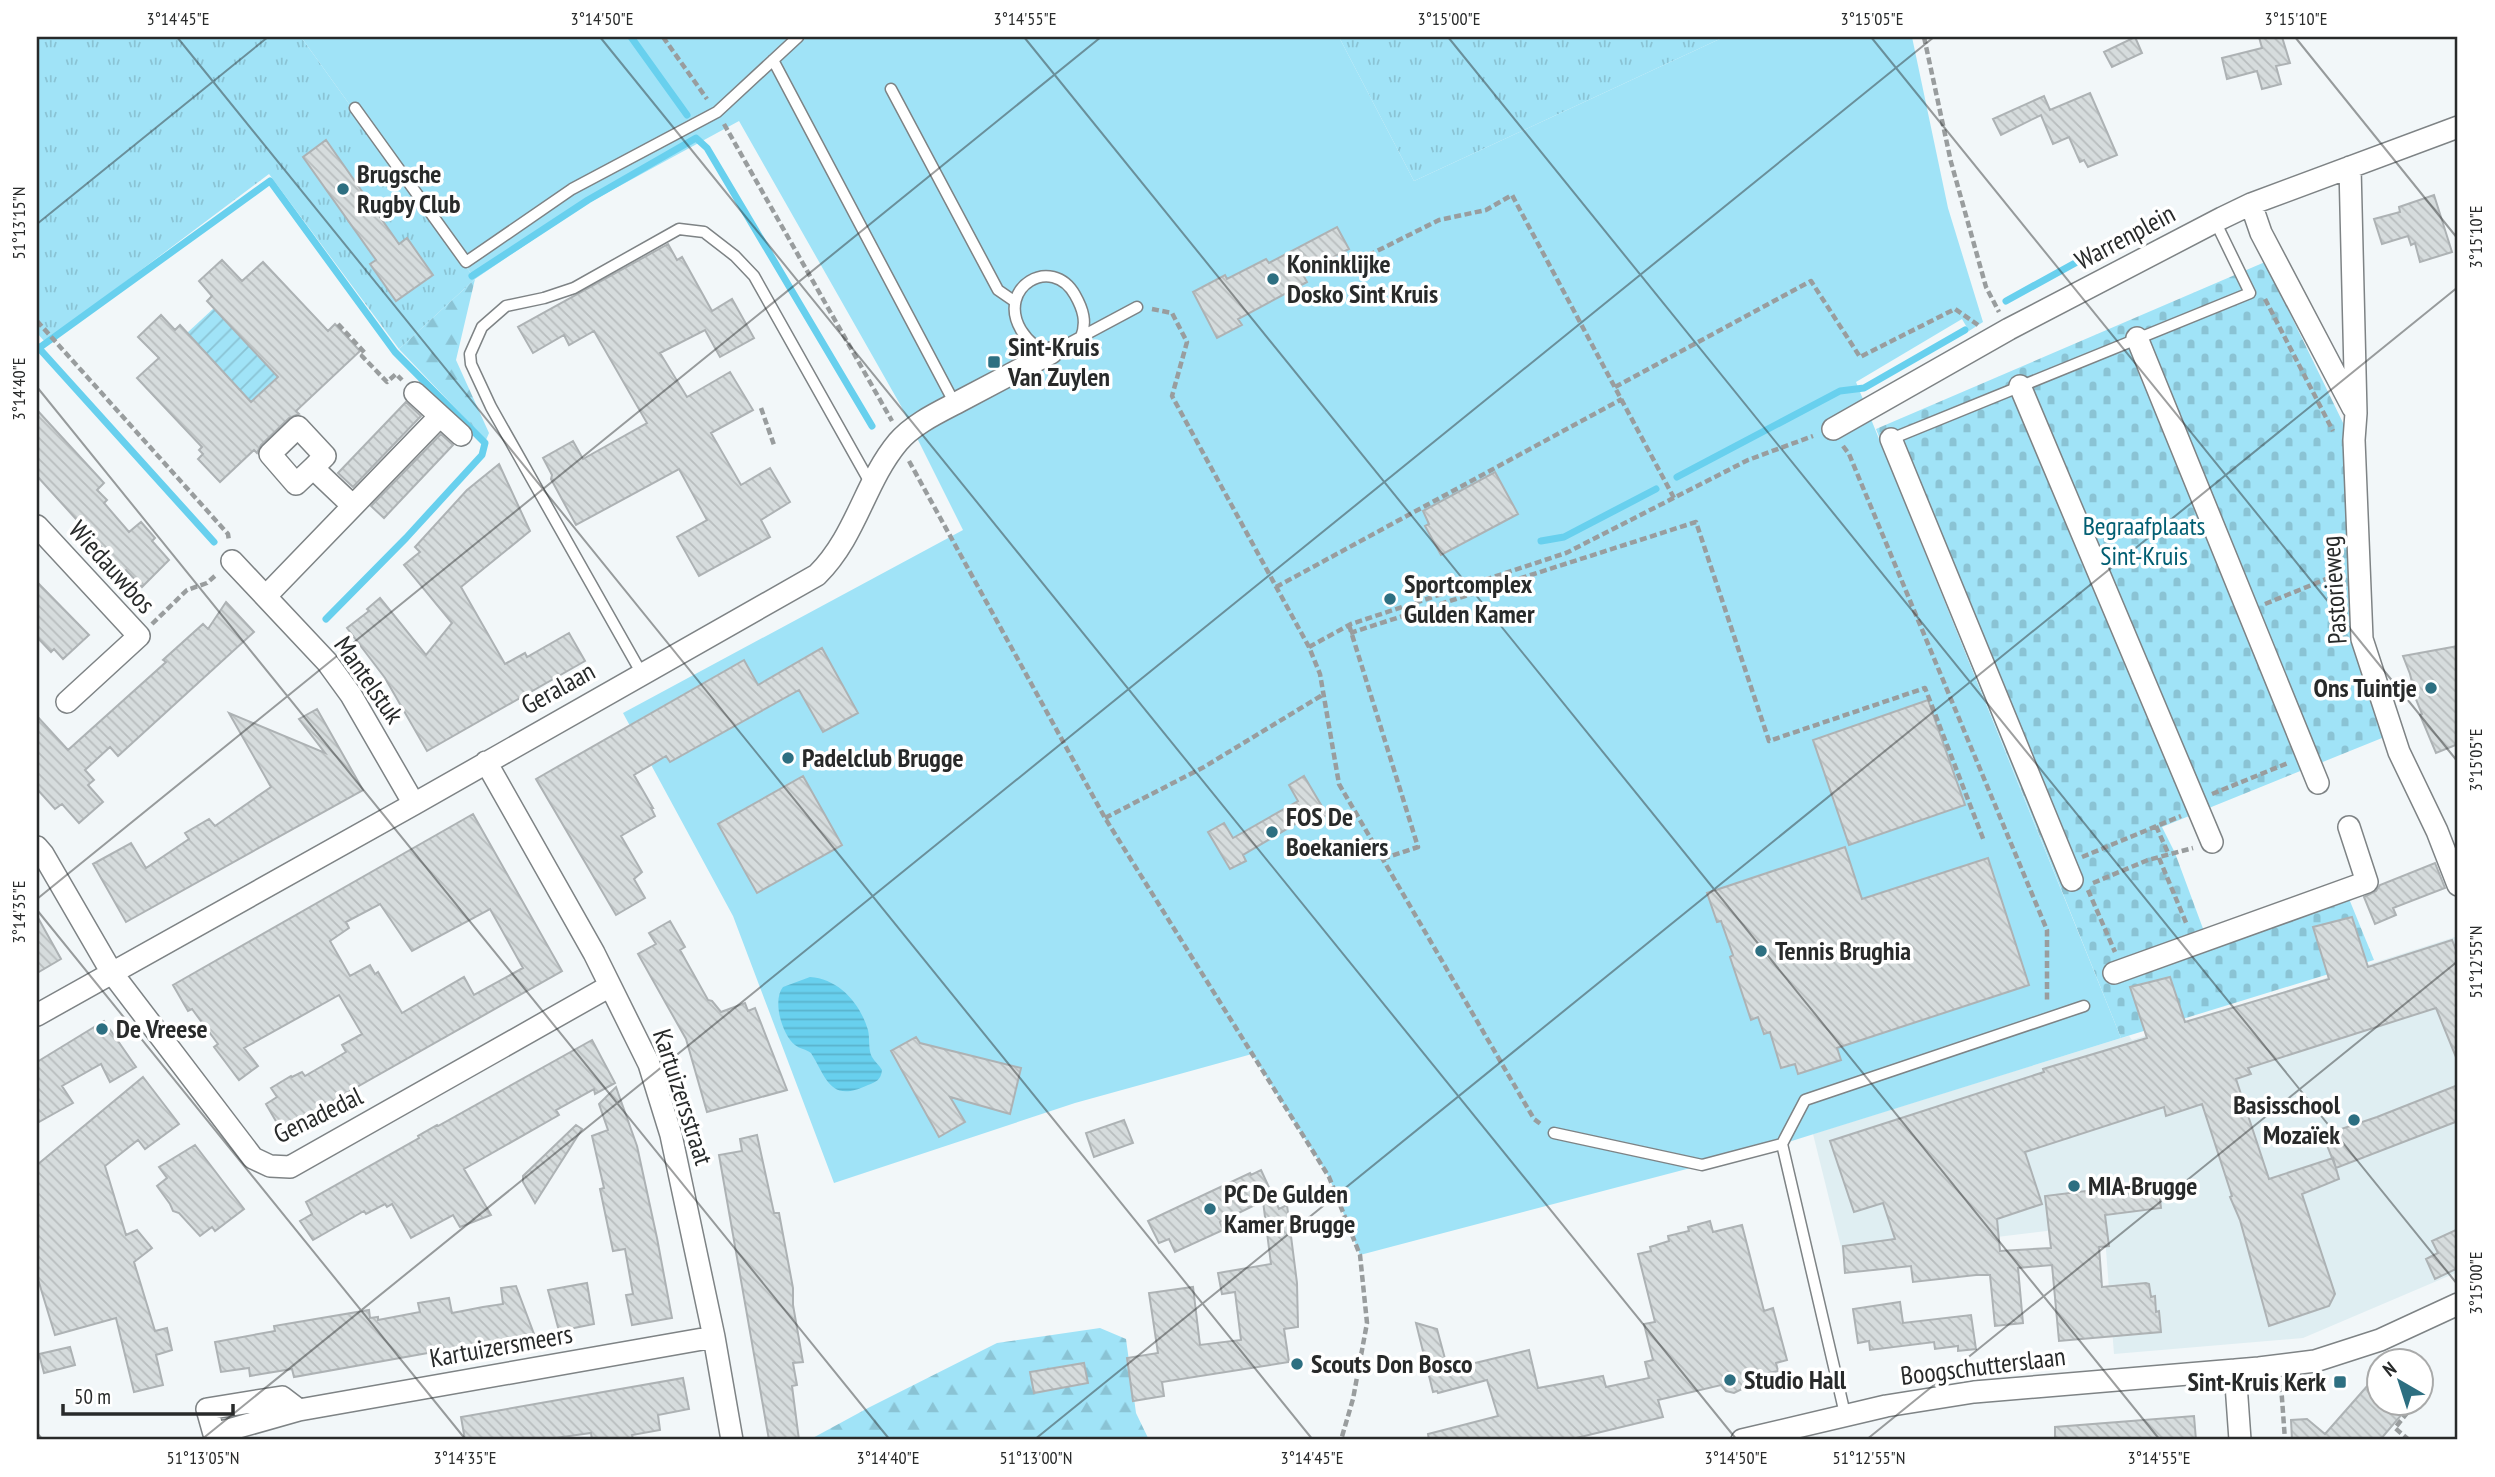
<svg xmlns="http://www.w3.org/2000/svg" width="2495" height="1477" font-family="'PT Sans Narrow',sans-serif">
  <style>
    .built { fill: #dfeef2 }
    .grass { fill: url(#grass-tufts) }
    .forest { fill: url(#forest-firs) }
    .cemetery { fill: url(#cemetery-stones) }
    .garden { fill: url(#garden-furrows) }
    .pitch { fill: #a0e3f7 }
    .water { fill: url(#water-rules) }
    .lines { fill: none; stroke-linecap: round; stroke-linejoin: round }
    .stream { stroke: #68d0ee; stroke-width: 7 }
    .building { fill: url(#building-back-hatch); stroke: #adb2b4; stroke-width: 2; fill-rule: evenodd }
    .lane-casing { stroke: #7e8385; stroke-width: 13 }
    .street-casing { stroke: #7e8385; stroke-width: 24 }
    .path { stroke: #999d9e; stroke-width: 4.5; stroke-dasharray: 7 3.5; stroke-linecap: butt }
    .lane { stroke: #fff; stroke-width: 10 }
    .street { stroke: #fff; stroke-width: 21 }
    .ticks { fill: none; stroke: #282a2a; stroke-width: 2; stroke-opacity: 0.45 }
    .poi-dot { fill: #2d6f81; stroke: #fff; stroke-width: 2.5 }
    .labels { text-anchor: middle; stroke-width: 7; stroke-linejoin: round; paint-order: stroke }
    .poi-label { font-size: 26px; font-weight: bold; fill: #282a2a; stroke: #fff; text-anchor: start }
    .street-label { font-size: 26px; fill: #282a2a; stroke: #fff }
    .park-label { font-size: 26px; fill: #005e72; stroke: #fff }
    .neatline { fill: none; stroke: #282a2a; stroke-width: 2.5 }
    .ticks-label { font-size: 18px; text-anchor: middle; fill: #282a2a }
  </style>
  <defs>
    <pattern id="grass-tufts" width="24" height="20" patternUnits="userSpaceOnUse" patternTransform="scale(1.75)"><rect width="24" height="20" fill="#a0e3f7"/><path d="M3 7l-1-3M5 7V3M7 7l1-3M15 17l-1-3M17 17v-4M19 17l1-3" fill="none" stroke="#8ac3d4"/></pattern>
    <pattern id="forest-firs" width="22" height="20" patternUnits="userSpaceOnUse" patternTransform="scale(1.75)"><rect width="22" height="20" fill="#a0e3f7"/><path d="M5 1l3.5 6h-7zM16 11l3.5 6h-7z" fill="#8ac3d4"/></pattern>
    <pattern id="cemetery-stones" width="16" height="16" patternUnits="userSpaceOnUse" patternTransform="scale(1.75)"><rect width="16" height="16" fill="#a0e3f7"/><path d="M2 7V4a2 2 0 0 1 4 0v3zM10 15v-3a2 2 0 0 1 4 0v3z" fill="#8ac3d4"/></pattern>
    <pattern id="garden-furrows" width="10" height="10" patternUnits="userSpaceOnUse" patternTransform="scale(1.75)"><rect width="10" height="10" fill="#a0e3f7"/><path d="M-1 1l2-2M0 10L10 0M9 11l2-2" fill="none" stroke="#8ac3d4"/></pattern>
    <pattern id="water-rules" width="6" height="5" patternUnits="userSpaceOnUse" patternTransform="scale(1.75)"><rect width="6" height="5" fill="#68d0ee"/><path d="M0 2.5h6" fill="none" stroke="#5ab3cc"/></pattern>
    <pattern id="building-back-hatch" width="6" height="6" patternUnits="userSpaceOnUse" patternTransform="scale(1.75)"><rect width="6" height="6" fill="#d6dcdd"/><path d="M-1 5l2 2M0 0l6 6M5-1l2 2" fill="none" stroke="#b8bdbe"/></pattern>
  </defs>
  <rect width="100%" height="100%" fill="#f2f7f9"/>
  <path class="built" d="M2458,936V1272L2303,1338L2114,1354L2104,1224L1947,1243L1951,1278L1913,1282L1909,1249L1844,1259L1813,1134L2121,1038L2129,1036L2132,1040Z"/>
  <path class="grass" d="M37,37H301L475,279L399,349L269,174L45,342L37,333Z
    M1339,37H1724L1414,181Z"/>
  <path class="forest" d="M475,279L456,360L489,433L486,440L399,349Z
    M1100,1328L1126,1339L1136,1413L1149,1440H809L868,1408L997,1343Z"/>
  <path class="cemetery" d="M2265,262L2346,429L2354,652L2387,736L2162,827L2175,853L2205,934L2343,884L2374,960L2121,1038L1876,429Z"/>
  <path class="garden" d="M214,308L278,377L251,402L187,333Z"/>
  <path class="pitch" d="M301,37H1339L1414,181L1724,37H1912L1948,208L1983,322L1969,331L1962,319L1856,382L2121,1038L1782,1144L1360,1255L1329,1177L1252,1054L1075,1103L834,1183L733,916L623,713L963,530L901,406L739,121L581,207L475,279Z"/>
  <path class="water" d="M810,977C839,979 860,1003 868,1030C870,1038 868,1050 872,1057C875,1062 879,1065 882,1070C881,1080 876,1082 868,1085C830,1103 827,1079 811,1053C806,1049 800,1049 795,1045C782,1035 772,1000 783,987Z"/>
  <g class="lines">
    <path class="stream" d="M631,37L687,115
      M472,276L588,200L696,138L707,148L872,426
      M2006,301L2117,240
      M37,346L214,542
      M39,348L270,181L395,352L485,443L482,455L406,538L326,619
      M1677,477L1840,391L1864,388L1965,330
      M1541,541L1564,537L1656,489"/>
  </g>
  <path class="building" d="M2135,37L2142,53L2112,67L2104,52Z
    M2259,37H2282L2290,63L2276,66L2281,84L2262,89L2257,71L2227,79L2222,58L2262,48Z
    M2090,93L2117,155L2088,167L2084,160L2080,162L2069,137L2053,144L2041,115L2001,135L1993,119L2044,96L2050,110Z
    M326,140L399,244L407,238L433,275L396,301L370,264L376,260L303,157Z
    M2434,195L2452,252L2420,262L2415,243L2411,245L2408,236L2382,244L2374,219L2400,212L2399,207Z
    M1337,227L1349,249L1302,273L1307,282L1238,319L1242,325L1217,338L1193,292L1225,275L1227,279L1266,259L1269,263Z
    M668,244L677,260L682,257L712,311L732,299L754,338L720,357L705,330L660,353L687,397L730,372L753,410L711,433L741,485L770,468L790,502L761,520L770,537L699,576L677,537L707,520L679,469L576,525L551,479L552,475L543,458L573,441L583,459L647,423L594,331L569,345L564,335L533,353L518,327Z
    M222,260L242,281L263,262L328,331L335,324L360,351L296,411L299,414L289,418L261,445L257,453L254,450L220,482L198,459L203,454L199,450L202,447L137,378L159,358L138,337L161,315L175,330L180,325L251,402L278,377L207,301L212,296L199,281Z
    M406,402L421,416L353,487L338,473Z
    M37,410L104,483L97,490L107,500L104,503L129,532L141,522L155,538L152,541L169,560L142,587L126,570L124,572L37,476Z
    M441,434L453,445L384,518L371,506Z
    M499,464L530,531L461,587L505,664L525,653L527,657L569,633L585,661L427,751L385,678L347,628L369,611L367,609L380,598L426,655L452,623L404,565L420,552L415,547L467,490Z
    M1495,472L1518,514L1441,555L1425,526L1429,524L1423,511Z
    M37,582L89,635L63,659L54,649L51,652L37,637Z
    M226,602L254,632L118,756L110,747L85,770L94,780L88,785L103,802L79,823L62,804L55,809L37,789V716L68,750L166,662L163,660L203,624L208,629Z
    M2458,646V744L2436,753L2420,715L2422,714L2411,687L2413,686L2410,674L2403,656Z
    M822,648L858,713L823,732L799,690L670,762L666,756L634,775L653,808H651L655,816L621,836L642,872L634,879L645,898L616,915L536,779L744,660L758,685Z
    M1928,700L1965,805L1849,845L1813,740Z
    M317,709L363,790L126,922L93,864L131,843L146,868L189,839L185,833L209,819L215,826L271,787L229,713L325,753L299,719Z
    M803,776L842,845L757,893L718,824Z
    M1304,776L1327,815L1311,824L1307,817L1243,855L1246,861L1230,869L1208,832L1224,823L1233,838L1298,801L1289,785Z
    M473,814L562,971L281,1130L266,1104L277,1097L271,1088L291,1076L292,1077L302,1072L305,1076L346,1052L342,1045L362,1034L339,995L244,1048L258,1066L239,1080L214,1047L218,1044L192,1009L188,1011L173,985ZM380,904L412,951L490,909L523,968L474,995L464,977L402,1013L378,972L375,974L370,965L350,976L330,941L349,928L346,922Z
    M1845,847L1862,899L1988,858L2029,985L1837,1048L1841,1060L1798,1074L1795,1064L1781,1068L1770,1032L1764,1034L1758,1017L1751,1020L1730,957L1733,955L1721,921L1717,922L1707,893Z
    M2435,863L2445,888L2393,908L2396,915L2375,924L2364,897L2376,891L2380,885Z
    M37,916L61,959L37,973Z
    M2352,917L2368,967L2452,940L2458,955V1062L2436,1008L2248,1068L2251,1074L2236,1079L2269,1179L2333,1158L2339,1179L2302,1194L2335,1294L2329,1306L2269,1326L2240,1220L2230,1197L2232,1196L2202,1104L2166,1116L2164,1107L2025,1152L2042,1204L1997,1219L2000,1251L2051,1248L2045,1196L2158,1182L2161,1208L2105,1215L2109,1246L2099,1247L2102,1287L2146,1283L2149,1284L2151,1297L2155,1296L2156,1312L2159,1311L2161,1332L2059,1341L2052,1265L2018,1268L2023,1323L1995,1326L1990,1275H1976L1913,1282L1911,1266L1845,1273L1843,1246L1895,1239L1883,1203L1854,1212L1830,1141L2044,1072L2043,1069L2147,1038L2130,987L2170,977L2185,1022L2329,979L2313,927Z
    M670,921L685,947L680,950L708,1000L712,1001L721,1012L745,1003L748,1011L755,1008L787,1090L707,1112L686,1039L638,954L656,944L649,933Z
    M104,1021L136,1067L110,1082L101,1064L62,1086L73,1103L37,1123V1062Z
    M916,1037L920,1043L1021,1068L1010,1114L950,1097L965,1122L939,1137L891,1051Z
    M592,1040L615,1083L595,1094L594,1089L556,1110L559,1115L464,1169L491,1215L460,1227L453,1215L411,1238L392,1204L387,1207L385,1204L366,1214L364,1211L313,1240L300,1221L312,1214L306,1202L419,1138L418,1136L437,1125L438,1126Z
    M143,1077L179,1124L145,1149L138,1140L105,1166L126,1235L137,1230L152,1248L134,1262L155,1331L167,1328L172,1350L156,1355L163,1385L134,1392L116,1318L55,1335L37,1276V1165Z
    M2458,1085V1121L2336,1168L2323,1135L2377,1117Z
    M616,1087L637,1146L657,1238L672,1318L632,1325L626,1295L633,1294L625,1249L613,1251L600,1189L604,1188L592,1136L608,1130L599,1104Z
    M1124,1120L1133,1143L1094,1157L1086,1133Z
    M576,1125L582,1129L535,1203L523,1182V1176Z
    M757,1135L774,1213H779L793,1288V1305L803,1362L793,1363L797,1385L792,1386L799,1440H769L719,1155L742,1151L740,1139Z
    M195,1145L244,1209L215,1231L212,1227L200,1236L179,1213L173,1211L170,1204L157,1186L167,1178L159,1167Z
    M1261,1170L1279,1209L1287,1205L1297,1283L1298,1327L1284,1329L1289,1362L1162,1382L1164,1396L1133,1401L1127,1358L1158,1353L1149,1293L1193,1287L1200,1345L1241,1340L1235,1292L1222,1294L1218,1273L1271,1264L1263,1201L1220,1222L1223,1230L1175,1252L1169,1239L1159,1243L1148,1221L1250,1173L1251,1175Z
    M1710,1221L1713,1232L1742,1225L1764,1311L1773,1308L1787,1360L1776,1363L1778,1371L1746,1378L1742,1389L1734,1393L1726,1391L1721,1385L1658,1400L1663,1417L1568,1440H1429L1428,1434L1498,1416L1487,1380L1438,1393L1437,1391L1433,1392L1416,1323L1437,1329L1447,1366L1466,1361L1467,1365L1475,1363L1529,1350L1538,1388L1603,1376L1606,1387L1649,1378L1645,1362L1653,1360L1644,1324L1655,1322L1638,1254L1651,1251L1650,1247L1669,1241L1668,1236L1689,1231L1688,1227Z
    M2458,1229V1268L2435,1279L2426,1259L2438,1253L2432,1241Z
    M587,1283L594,1324L559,1331L548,1290Z
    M516,1286L534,1334L294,1377L292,1369L250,1376L249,1368L221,1372L215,1342L275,1331L274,1326L369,1310L370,1318L378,1317V1320L420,1312L418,1303L449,1298L452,1313L483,1307L503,1304L501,1288Z
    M1900,1302L1903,1323L1971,1315L1976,1349L1958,1351V1346L1935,1349L1934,1342L1870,1350L1869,1341L1858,1343L1853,1309Z
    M70,1347L75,1365L44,1373L39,1354Z
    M1084,1363L1088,1383L1034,1393L1030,1372Z
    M683,1378L689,1409L658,1415L660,1430L632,1435L633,1439L592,1440L591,1433L555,1438V1440H465L461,1417Z
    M2369,1384L2379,1393V1404H2392L2403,1413L2380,1440H2292L2291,1420L2307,1419L2325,1434Z
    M2194,1416L2196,1440H2055V1427Z"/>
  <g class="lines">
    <defs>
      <path id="lane" d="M773,60L955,404
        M891,89L998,290L1014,301
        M355,108L466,262L572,189L717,112L798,37
        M1081,337C1087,322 1083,309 1075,295C1052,254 996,287 1021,330C1028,341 1038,350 1051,353L1137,307
        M1891,439L2250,293L2215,221
        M642,674L491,407L471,364L470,354L482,327L506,306L544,298L574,288L679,229L704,232L735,256L754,276L872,486
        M1554,1133L1702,1165L1782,1144L1845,1414
        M1782,1144L1805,1100L2084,1006"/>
      <path id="street" d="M2350,167L2356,413L2354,440L2362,639L2399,752L2437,831L2458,885
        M2251,204L2261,233L2353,408
        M2137,338L2318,783
        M2020,386L2212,842
        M415,393L461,435
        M1833,429L2009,329L2222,218L2251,204L2458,127
        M1891,439L2072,880
        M313,468L296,484L270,454L298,427L325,456L313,468L353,506
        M37,526L139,636L67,702
        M232,561L327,662L351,695L414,804
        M266,596L440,416
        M486,762L594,953L649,1064L671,1135L714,1337L732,1440
        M37,847L43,854L112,973L253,1158L270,1166L290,1167L610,986
        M2114,973L2367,882L2349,827
        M37,1015L414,804L817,575C857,535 864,483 898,442C913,424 939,412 960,401C990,385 1021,369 1051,353
        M2235,1370L2240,1440
        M299,1410L214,1434L207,1409L282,1397L299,1410L714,1337
        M1742,1440L1886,1406L1974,1392L2259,1368L2315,1361L2380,1340L2458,1304"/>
    </defs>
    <use href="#lane" class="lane-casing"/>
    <use href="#street" class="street-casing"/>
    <path class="path" d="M663,37L707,99
      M1924,37L1951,162L1986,287L1999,312
      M724,124L892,421
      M1359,260L1439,220L1486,210L1512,195L1674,498
      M2265,299L2333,431
      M1152,309L1172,313L1187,342L1172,396L1309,647L1320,674L1339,784L1534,1119L1542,1125
      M37,321L228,534L229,541
      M338,324L365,353L362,356L387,382L396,374L402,380
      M1615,387L1811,281L1860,357L1955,309L1978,325
      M761,408L774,445
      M1843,446L1849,454L2047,930V1001
      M909,461L1105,818L1329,1177L1360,1255L1367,1323L1353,1399L1341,1440
      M1276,587L1622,399
      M2265,604L2341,573
      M152,624L187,590L207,583L217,574
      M1349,625L1418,847L1382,859
      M1350,633L1696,522L1769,741L1925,688L1984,841
      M1309,647L1351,624L1566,553L1748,460L1813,436
      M2212,794L2288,763
      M1105,818L1204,767L1324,694
      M2156,826L2169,855
      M2082,857L2181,816
      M2159,858L2187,925
      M2093,883L2148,860L2193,848
      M2088,890L2115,952
      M2281,1385L2285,1440
      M2422,1394L2424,1390
      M2409,1440L2395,1428L2414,1404"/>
    <use href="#lane" class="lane"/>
    <use href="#street" class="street"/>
  </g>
  <path class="ticks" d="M177,37L1313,1440M600,37L1737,1440M1024,37L2160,1440M1448,37L2458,1285M1871,37L2458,762M2295,37L2458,239M37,224L268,37M37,387L890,1440M37,899L1101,37M37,910L466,1440M37,1433L43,1440M201,1440L1934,37M1034,1440L2458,287M1866,1440L2458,961"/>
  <g class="poi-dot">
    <circle cx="343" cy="189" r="7"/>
    <circle cx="1273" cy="279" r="7"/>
    <rect x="987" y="355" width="14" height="14" rx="3.5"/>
    <circle cx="1390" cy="599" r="7"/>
    <circle cx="2431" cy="688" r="7"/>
    <circle cx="788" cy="758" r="7"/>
    <circle cx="1272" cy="832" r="7"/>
    <circle cx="1761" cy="951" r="7"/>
    <circle cx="102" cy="1029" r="7"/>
    <circle cx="2354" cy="1120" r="7"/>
    <circle cx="2074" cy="1186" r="7"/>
    <circle cx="1210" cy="1209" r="7"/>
    <circle cx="1297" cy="1364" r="7"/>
    <circle cx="1730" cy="1380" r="7"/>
    <rect x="2333" y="1375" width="14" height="14" rx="3.5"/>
  </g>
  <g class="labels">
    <g class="poi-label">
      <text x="357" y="183">Brugsche<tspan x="357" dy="30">Rugby Club</tspan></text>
      <text x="1287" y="273">Koninklijke<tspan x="1287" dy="30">Dosko Sint Kruis</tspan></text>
      <text x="1008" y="356">Sint-Kruis<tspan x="1008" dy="30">Van Zuylen</tspan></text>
      <text x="1404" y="593">Sportcomplex<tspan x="1404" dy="30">Gulden Kamer</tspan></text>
      <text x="2417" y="697" text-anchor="end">Ons Tuintje</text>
      <text x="802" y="767">Padelclub Brugge</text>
      <text x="1286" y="826">FOS De<tspan x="1286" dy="30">Boekaniers</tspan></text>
      <text x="1775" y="960">Tennis Brughia</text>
      <text x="116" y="1038">De Vreese</text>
      <text x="2340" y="1114" text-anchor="end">Basisschool<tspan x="2340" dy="30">Mozaïek</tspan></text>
      <text x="2088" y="1195">MIA-Brugge</text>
      <text x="1224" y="1203">PC De Gulden<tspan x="1224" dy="30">Kamer Brugge</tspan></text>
      <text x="1311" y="1373">Scouts Don Bosco</text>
      <text x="1744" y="1389">Studio Hall</text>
      <text x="2326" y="1391" text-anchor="end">Sint-Kruis Kerk</text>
    </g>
    <g class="street-label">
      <text transform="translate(2125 237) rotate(-28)" y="9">Warrenplein</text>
      <text transform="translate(112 567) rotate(48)" y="9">Wiedauwbos</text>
      <text transform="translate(2334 590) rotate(-94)" y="9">Pastorieweg</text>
      <text transform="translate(369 680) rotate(55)" y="9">Mantelstuk</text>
      <text transform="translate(558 688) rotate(-29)" y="9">Geralaan</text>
      <text transform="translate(683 1097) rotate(72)" y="9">Kartuizersstraat</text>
      <text transform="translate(318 1115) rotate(-26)" y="9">Genadedal</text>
      <text transform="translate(501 1346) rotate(-10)" y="9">Kartuizersmeers</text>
      <text transform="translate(1983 1366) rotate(-7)" y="9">Boogschutterslaan</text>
    </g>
    <g class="park-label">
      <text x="2144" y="535">Begraafplaats<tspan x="2144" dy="30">Sint-Kruis</tspan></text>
    </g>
  </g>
  <rect width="2495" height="1477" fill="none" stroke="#ffffff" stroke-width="77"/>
  <g transform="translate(2400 1382) rotate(321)"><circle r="33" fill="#ffffff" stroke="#a9aaaa" stroke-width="2"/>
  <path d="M0-5L12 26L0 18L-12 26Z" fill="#2d6f81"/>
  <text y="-10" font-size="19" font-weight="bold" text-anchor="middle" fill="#282a2a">N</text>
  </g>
  <path d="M63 1404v10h170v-10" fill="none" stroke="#282a2a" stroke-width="3.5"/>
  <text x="74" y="1404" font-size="21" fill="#282a2a" stroke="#ffffff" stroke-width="5" paint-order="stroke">50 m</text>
  <rect x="38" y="38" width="2418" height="1400" class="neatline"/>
  <g class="ticks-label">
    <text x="178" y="25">3°14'45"E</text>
    <text x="602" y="25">3°14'50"E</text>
    <text x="1025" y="25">3°14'55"E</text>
    <text x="1449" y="25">3°15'00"E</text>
    <text x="1872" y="25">3°15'05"E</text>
    <text x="2296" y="25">3°15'10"E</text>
    <text transform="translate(19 223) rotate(-90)" y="6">51°13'15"N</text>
    <text transform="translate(2476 237) rotate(-90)" y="6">3°15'10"E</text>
    <text transform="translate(19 389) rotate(-90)" y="6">3°14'40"E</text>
    <text transform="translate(2476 760) rotate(-90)" y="6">3°15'05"E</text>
    <text transform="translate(19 912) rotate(-90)" y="6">3°14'35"E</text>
    <text transform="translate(2476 962) rotate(-90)" y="6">51°12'55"N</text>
    <text transform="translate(2476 1283) rotate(-90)" y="6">3°15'00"E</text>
    <text x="203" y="1464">51°13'05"N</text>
    <text x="465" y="1464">3°14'35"E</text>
    <text x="888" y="1464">3°14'40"E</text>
    <text x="1036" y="1464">51°13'00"N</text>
    <text x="1312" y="1464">3°14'45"E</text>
    <text x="1736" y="1464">3°14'50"E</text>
    <text x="1869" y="1464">51°12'55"N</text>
    <text x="2159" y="1464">3°14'55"E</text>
  </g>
</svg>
